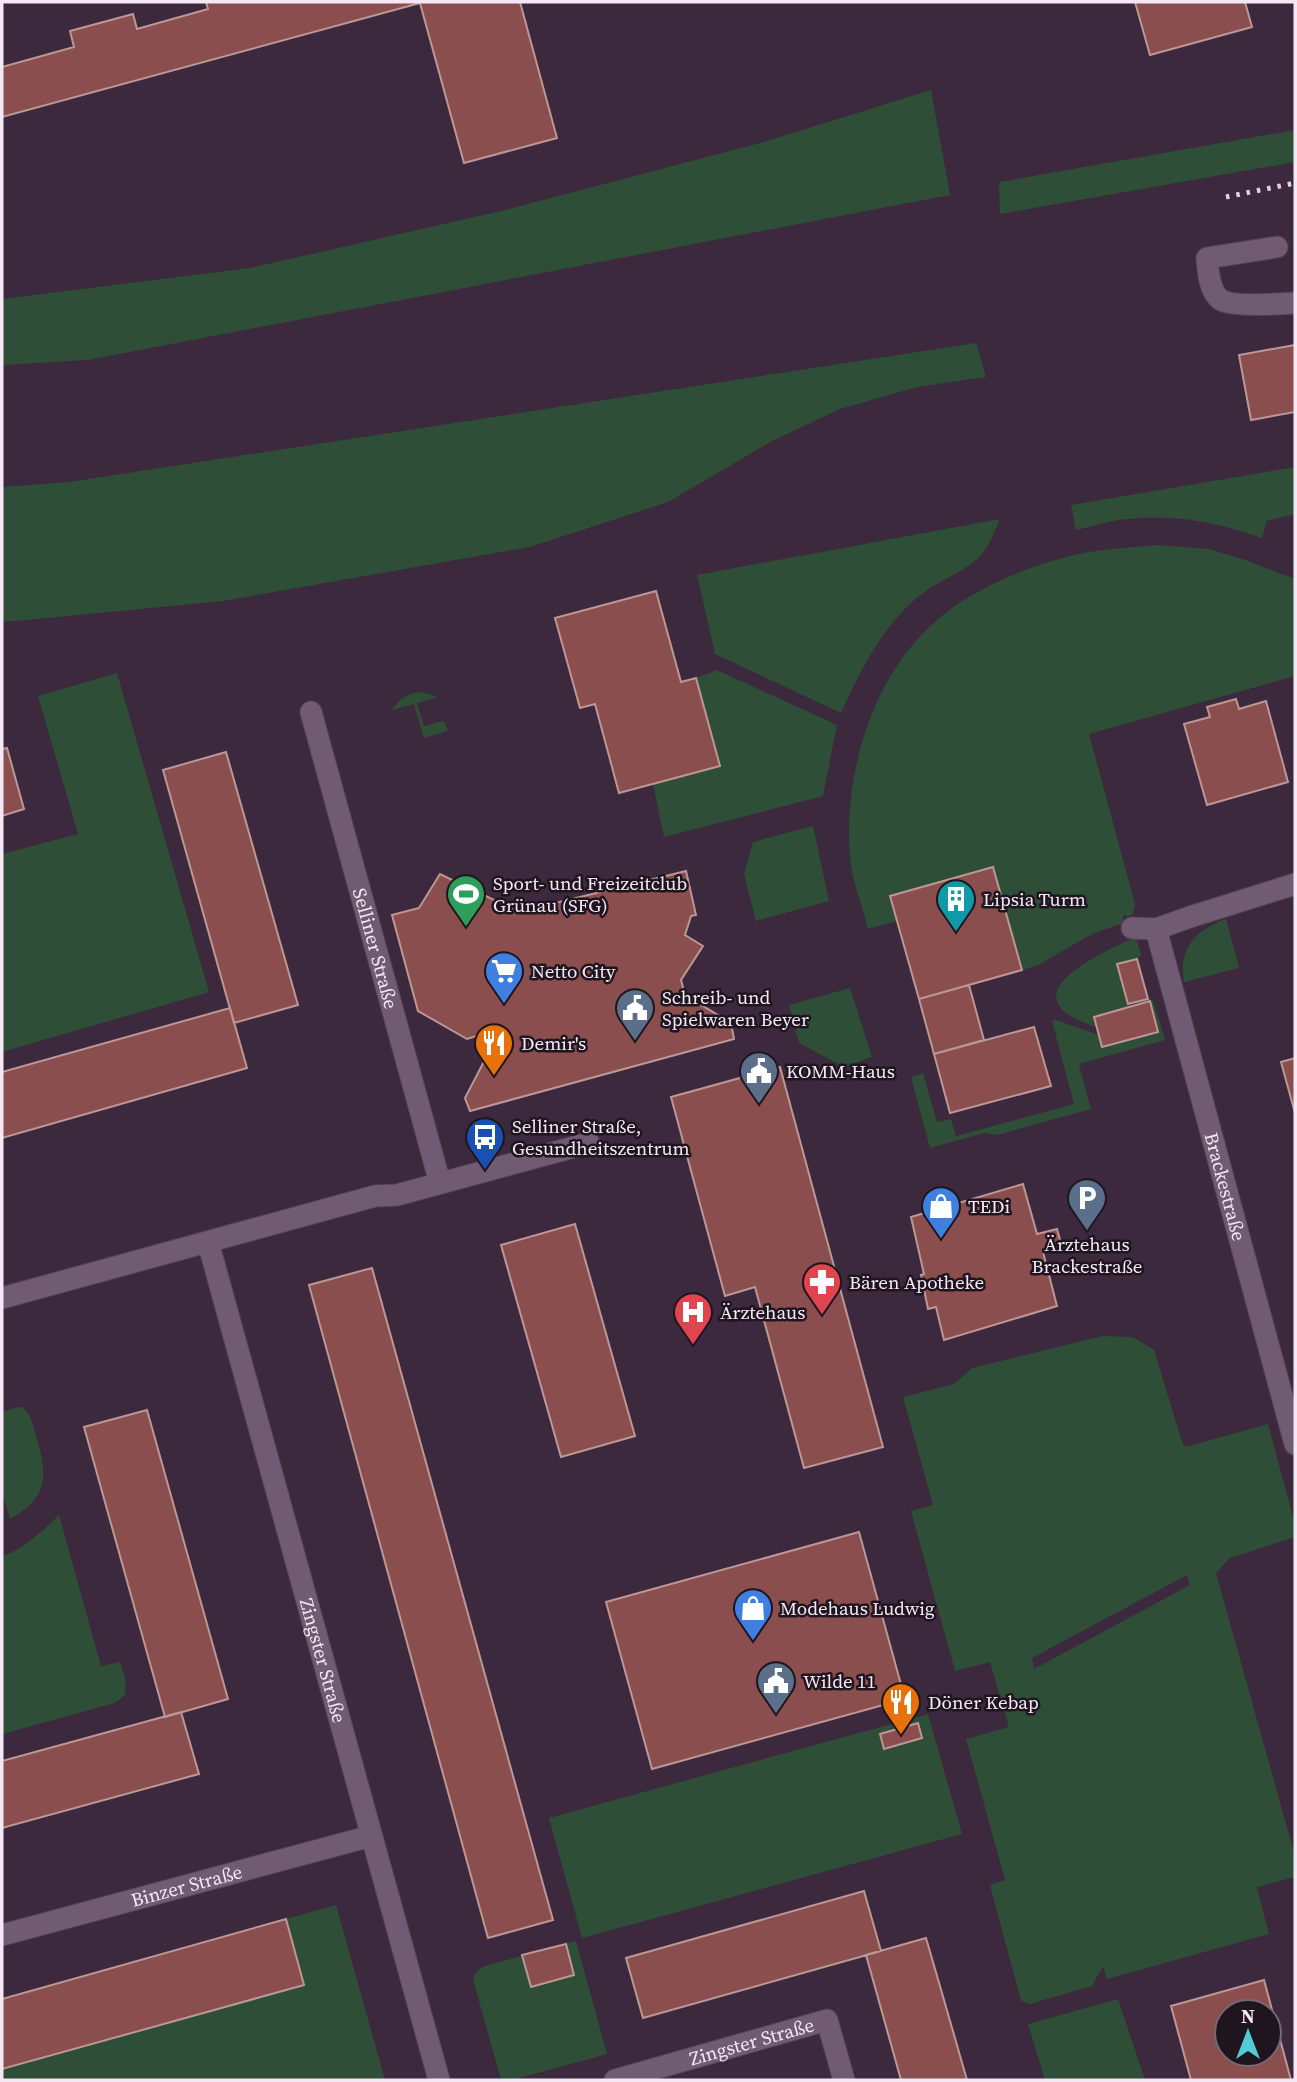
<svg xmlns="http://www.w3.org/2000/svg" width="1297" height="2082" font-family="'Source Serif 4',serif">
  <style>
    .green { fill: #2e4e37; fill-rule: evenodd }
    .building { fill: #894e4d; stroke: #bc9796; stroke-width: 2; fill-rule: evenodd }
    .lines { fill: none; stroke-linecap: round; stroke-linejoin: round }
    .minor-casing { stroke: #544556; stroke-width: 23 }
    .minor { stroke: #705b72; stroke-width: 21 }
    .rail { stroke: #dfd2e0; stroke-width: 5; stroke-dasharray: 3.5 7; stroke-linecap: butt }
    .labels { text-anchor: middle; stroke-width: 5; stroke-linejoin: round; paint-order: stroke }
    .poi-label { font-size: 19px; fill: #f4e8f5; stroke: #1e151f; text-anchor: start }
    .street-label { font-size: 19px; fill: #f4e8f5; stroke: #1e151f }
  </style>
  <rect width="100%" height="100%" fill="#3c293e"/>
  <path class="green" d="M931,90L950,195L88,360L2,365V299L250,268L501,211L760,143Z
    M1295,130V162L1000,214L999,182Z
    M976,343L986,377L917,387L840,409L772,441L668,502L530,547L223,601L16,621H2V487L69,482Z
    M1295,467V514L1267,521L1262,538C1216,523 1179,514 1129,519C1112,520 1094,526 1076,530L1071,505Z
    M1000,519C994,532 989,548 979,557C963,573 937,581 919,596C882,627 861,669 841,713L715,654L697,575Z
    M1157,545L1209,549L1245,560L1295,579V676L1089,734L1135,904L1133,914L1127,917L1124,913L1123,923L1092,934L1038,965L1022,970L992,867L890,896L897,921L868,929C863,907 851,878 850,857C843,775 872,676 936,621C967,593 1022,568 1063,558C1094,549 1126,548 1157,545Z
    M717,670L837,725L823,796L664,837L653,784L720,766L696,678Z
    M117,673L209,992L2,1052V854L78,834L38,696Z
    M421,692L438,697L417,703L424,726L444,721L448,731L424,738L414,704L392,710C399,699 407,693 421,692Z
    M813,826L829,901L756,921L744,874L753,842Z
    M1226,919L1239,968L1184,982C1178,948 1196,930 1226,919Z
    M1136,937L1141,955L1137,959L1117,965L1129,1007L1094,1017L1096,1027C1004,998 1095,955 1136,937Z
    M850,988L872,1057L844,1067L799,1043L789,1005Z
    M1153,1000L1165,1040L1079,1064L1091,1109L997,1135L984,1133L930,1148L911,1077L923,1073L937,1122L951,1119L956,1136L1074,1104L1052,1021L1056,1020L1099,1035L1102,1047L1158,1032L1150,1001Z
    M1103,1336L1133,1337L1154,1350L1183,1445L1186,1447L1268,1424L1295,1524V1537L1230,1558L1216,1573L1295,1856V1877L1257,1887L1269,1934L1107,1979L1103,1966L1092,1986L1030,2004L1021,2001L990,1885L1005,1880L966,1739L1009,1727L990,1662L955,1671L911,1511L933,1505L903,1397L954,1384L972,1368ZM1187,1575L1190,1585L1034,1669L1032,1658Z
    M18,1407H22C31,1415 33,1425 36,1436C48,1474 49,1498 10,1519L2,1491V1412Z
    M59,1515L101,1666L120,1662L126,1680L125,1695L115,1703L2,1734V1557C25,1547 42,1532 59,1515Z
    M928,1714L962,1834L582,1938L549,1818Z
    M336,1905L385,2080H2V2069L304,1985L286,1919Z
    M576,1941L607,2054L512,2080H501L473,1979C476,1972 478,1969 485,1966Z
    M1118,1999L1145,2080H1045L1028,2024Z"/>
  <path class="building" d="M206,2H520L557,138L464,163L420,3L2,117V67L74,47L70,31L133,14L137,29L208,9Z
    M1135,2H1245L1252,27L1150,55Z
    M1295,345V412L1251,420L1239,355Z
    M656,591L681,682L696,678L720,766L619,793L595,704L580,708L555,618Z
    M1236,699L1239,709L1266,701L1288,782L1207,805L1184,724L1210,717L1207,707Z
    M7,748L24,809L2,816V749Z
    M226,752L298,1005L234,1023L163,770Z
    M993,867L1022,970L919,999L890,896Z
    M686,871L696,915L691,916L685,935L703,946L681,980L685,995L731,1023L734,1039L470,1111L465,1098L491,1048L486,1033L467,1039L418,1011L392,915L419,908L440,874L519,912Z
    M1137,959L1148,999L1128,1004L1117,964Z
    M969,985L984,1040L934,1054L919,999Z
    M1150,1001L1158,1032L1102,1047L1094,1017Z
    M230,1008L247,1068L2,1138V1072Z
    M1034,1027L1051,1086L950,1113L934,1054Z
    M1295,1058V1113L1281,1062Z
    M780,1067L883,1447L804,1468L755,1287L725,1296L671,1097Z
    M1023,1184L1037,1234L1057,1229L1062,1247L1043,1252L1057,1306L944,1340L936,1307L928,1309L921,1275L924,1274L911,1217Z
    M575,1224L635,1436L561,1457L501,1245Z
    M372,1268L553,1920L488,1938L309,1285Z
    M147,1410L228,1699L165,1717L84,1427Z
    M859,1532L905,1699L652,1769L606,1602Z
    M181,1712L199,1774L2,1828V1761Z
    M918,1723L922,1738L884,1749L880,1734Z
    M864,1891L881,1951L643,2018L626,1958Z
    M286,1919L304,1985L2,2069V1999Z
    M926,1938L942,1993L967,2080H901L866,1955Z
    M566,1944L574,1975L531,1987L522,1955Z
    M1264,1980L1291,2080H1191L1171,2006ZM1227,2012H1269V2054H1227Z"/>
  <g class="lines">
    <defs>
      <g id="minor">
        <path d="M1277,247L1207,258C1208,270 1209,292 1221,300C1233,307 1280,304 1295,303"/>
        <path id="s1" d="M311,712L440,1183"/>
        <path id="s2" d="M1295,884L1190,917L1156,929L1295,1444"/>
        <path d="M1132,928L1156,929"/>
        <path id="s3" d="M208,1242L439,2080"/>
        <path d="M2,1298L375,1196L397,1195L589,1143"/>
        <path id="s4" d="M2,1935L371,1836"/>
        <path id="s5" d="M615,2080L827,2020L844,2080"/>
      </g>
    </defs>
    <use href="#minor" class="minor-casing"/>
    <use href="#minor" class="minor"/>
    <path class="rail" d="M1226,197L1295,183"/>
  </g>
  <defs>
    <symbol id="stadium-pin" viewBox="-11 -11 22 30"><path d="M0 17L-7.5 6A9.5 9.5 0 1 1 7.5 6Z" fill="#2e9e5b" stroke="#1e151f"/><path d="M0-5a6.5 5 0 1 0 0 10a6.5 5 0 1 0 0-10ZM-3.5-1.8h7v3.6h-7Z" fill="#fff"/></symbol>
    <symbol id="building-pin" viewBox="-11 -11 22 30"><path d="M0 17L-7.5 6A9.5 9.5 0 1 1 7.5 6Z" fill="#0f9aa8" stroke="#1e151f"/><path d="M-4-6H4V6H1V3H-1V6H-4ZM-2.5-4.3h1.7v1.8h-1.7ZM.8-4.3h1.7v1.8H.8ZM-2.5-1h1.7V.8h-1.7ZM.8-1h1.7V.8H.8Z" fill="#fff"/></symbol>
    <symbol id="supermarket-pin" viewBox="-11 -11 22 30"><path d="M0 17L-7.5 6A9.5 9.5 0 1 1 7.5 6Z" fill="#3f7fe0" stroke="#1e151f"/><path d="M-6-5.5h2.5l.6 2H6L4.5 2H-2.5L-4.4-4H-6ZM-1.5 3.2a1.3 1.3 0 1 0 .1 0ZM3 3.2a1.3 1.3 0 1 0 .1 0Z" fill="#fff"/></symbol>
    <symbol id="civic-pin" viewBox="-11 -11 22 30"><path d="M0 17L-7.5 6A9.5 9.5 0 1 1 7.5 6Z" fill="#5c6f8a" stroke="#1e151f"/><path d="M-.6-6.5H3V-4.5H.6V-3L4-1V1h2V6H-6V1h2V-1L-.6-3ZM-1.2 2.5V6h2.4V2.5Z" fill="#fff"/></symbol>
    <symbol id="restaurant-pin" viewBox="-11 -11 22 30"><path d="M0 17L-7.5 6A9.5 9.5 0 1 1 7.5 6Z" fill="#e8710a" stroke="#1e151f"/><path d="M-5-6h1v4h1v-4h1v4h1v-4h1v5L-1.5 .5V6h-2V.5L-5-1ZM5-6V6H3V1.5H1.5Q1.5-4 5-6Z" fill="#fff"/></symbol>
    <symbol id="bus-pin" viewBox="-11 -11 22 30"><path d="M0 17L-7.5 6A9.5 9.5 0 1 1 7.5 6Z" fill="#1a4fb4" stroke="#1e151f"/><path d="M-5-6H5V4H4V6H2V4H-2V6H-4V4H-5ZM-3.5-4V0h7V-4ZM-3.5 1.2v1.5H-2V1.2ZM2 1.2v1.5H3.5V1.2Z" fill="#fff"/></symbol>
    <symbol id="parking-pin" viewBox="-11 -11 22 30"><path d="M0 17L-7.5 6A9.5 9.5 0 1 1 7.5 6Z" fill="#5c6f8a" stroke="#1e151f"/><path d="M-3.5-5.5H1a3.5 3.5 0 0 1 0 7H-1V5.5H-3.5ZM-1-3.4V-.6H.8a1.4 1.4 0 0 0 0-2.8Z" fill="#fff"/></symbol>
    <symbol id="shop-pin" viewBox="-11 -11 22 30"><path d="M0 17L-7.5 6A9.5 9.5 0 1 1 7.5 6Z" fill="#3f7fe0" stroke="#1e151f"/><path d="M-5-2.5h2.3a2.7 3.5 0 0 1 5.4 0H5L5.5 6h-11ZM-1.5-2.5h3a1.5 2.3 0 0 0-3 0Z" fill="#fff"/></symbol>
    <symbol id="pharmacy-pin" viewBox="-11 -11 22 30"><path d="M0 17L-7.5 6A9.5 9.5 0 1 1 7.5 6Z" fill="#e0444e" stroke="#1e151f"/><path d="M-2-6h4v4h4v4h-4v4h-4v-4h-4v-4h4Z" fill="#fff"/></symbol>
    <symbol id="hospital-pin" viewBox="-11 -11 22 30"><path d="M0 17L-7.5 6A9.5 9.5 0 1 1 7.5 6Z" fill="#e0444e" stroke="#1e151f"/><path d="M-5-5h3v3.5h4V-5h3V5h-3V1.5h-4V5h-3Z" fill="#fff"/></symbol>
  </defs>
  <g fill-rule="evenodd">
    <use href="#stadium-pin" x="444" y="872" width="44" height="60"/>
    <use href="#building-pin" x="934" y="877" width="44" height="60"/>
    <use href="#supermarket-pin" x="482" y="949" width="44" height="60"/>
    <use href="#civic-pin" x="613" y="986" width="44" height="60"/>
    <use href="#restaurant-pin" x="472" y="1021" width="44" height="60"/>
    <use href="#civic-pin" x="737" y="1049" width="44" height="60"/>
    <use href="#bus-pin" x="463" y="1115" width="44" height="60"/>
    <use href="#parking-pin" x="1065" y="1176" width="44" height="60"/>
    <use href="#shop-pin" x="919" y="1184" width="44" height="60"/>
    <use href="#pharmacy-pin" x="800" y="1260" width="44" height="60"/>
    <use href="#hospital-pin" x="671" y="1290" width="44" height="60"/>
    <use href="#shop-pin" x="731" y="1586" width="44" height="60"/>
    <use href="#civic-pin" x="754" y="1659" width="44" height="60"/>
    <use href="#restaurant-pin" x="879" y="1680" width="44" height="60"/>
  </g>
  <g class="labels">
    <g class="poi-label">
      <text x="493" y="890">Sport- und Freizeitclub<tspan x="493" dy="22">Grünau (SFG)</tspan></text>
      <text x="983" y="906">Lipsia Turm</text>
      <text x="531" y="978">Netto City</text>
      <text x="662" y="1004">Schreib- und<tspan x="662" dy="22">Spielwaren Beyer</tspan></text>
      <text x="521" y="1050">Demir's</text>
      <text x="786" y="1078">KOMM-Haus</text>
      <text x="512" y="1133">Selliner Straße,<tspan x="512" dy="22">Gesundheitszentrum</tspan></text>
      <text x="968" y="1213">TEDi</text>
      <text x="1087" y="1251" text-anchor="middle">Ärztehaus<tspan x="1087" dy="22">Brackestraße</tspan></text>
      <text x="849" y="1289">Bären Apotheke</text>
      <text x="720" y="1319">Ärztehaus</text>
      <text x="780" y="1615">Modehaus Ludwig</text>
      <text x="803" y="1688">Wilde 11</text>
      <text x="928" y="1709">Döner Kebap</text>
    </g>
    <g class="street-label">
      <text dy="7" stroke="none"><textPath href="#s1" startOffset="245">Selliner Straße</textPath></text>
      <text dy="7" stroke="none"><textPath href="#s2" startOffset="413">Brackestraße</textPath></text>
      <text dy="7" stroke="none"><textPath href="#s3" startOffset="434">Zingster Straße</textPath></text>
      <text dy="7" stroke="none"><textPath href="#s4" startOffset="191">Binzer Straße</textPath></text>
      <text dy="7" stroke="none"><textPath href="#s5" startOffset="142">Zingster Straße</textPath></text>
    </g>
  </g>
  <rect width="1297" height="2082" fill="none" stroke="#f4e8f5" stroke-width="7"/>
  <g transform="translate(1248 2033)"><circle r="33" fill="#1e151f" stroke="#746975" stroke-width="2"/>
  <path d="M0-5L12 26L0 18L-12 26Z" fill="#52cbd7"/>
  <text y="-10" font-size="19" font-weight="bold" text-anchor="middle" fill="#f4e8f5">N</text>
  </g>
</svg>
